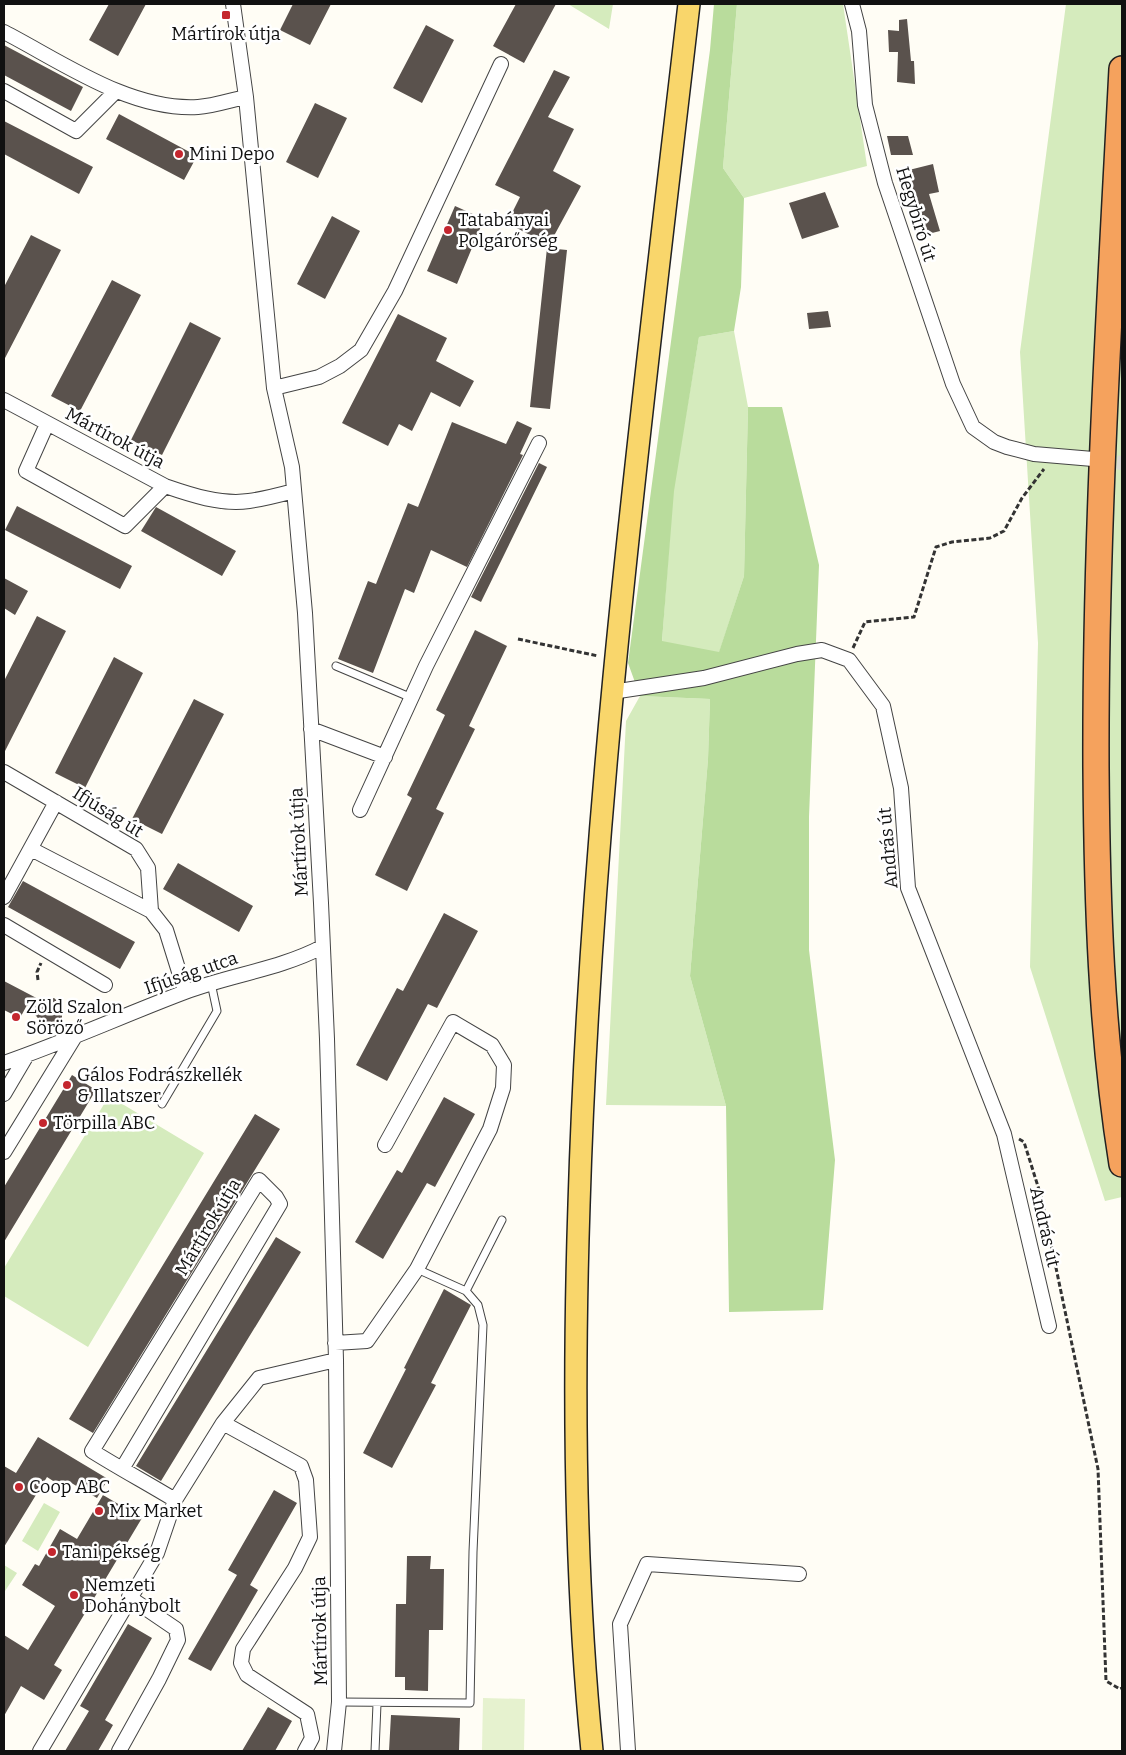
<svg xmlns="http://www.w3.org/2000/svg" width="1126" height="1755" font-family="Bitter,serif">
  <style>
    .green { fill: #d5ebbd }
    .forest { fill: #b9dc9c }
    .pitch { fill: #e6f2cf }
    .building { fill: #5a524d }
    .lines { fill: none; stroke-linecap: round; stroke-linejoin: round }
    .street-tunnel { stroke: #dbdad3; stroke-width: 14; stroke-dasharray: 14 7; stroke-linecap: butt }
    .lane-casing { stroke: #444; stroke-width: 9 }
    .street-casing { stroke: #444; stroke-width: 16 }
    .primary-casing { stroke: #222; stroke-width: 24 }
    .highway-casing { stroke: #222; stroke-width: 28 }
    .path { stroke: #333; stroke-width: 3; stroke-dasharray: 5 2.5; stroke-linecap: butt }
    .lane { stroke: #fff; stroke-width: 7 }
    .street { stroke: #fff; stroke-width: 14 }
    .primary { stroke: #f9d66b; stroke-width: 21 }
    .highway { stroke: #f5a25d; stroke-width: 25 }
    .poi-dot { fill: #c4262e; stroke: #fff; stroke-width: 2 }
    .labels { text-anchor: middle; stroke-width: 5; stroke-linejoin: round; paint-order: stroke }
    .poi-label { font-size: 18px; fill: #111; stroke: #fff; text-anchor: start }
    .street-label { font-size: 18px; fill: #111; stroke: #fff }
  </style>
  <rect width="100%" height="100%" fill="#fffdf5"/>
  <path class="green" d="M568,4H613L609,29Z
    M737,4H843L867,166L744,198L723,168Z
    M1066,4H1122V1197L1105,1201L1030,967L1038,643L1020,352Z
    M734,331L748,407L744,576L719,653L662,642L673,491L699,337Z
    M640,696L710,699L708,759L690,976L726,1106L606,1105L626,721Z
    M109,1096L204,1153L88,1347L4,1296V1268Z
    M44,1503L60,1512L38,1551L22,1541Z
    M4,1565L17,1573L5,1591L4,1590Z"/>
  <path class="forest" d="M714,4H737L723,168L744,198L741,287L734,331L699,337L674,491L662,641L719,652L744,576L748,407H782L819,565L809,817V950L835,1160L823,1310L729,1312L726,1106L690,976L708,759L710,699L640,696L628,663L710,50Z"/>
  <path class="pitch" d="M483,1698L525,1699L524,1751H482Z"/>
  <path class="building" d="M109,4H146L118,56L89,40Z
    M293,4H331L310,45L280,30Z
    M516,4H556L524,63L493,46Z
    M907,19L911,61H914L915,84L897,82L898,52H889L888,30L899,31V20Z
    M426,25L454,40L422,103L393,88Z
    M4,45L83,87L71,111L4,75Z
    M554,70L570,77L548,117L574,129L553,171L581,186L549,245L507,223L520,197L495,185Z
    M315,103L347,118L318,178L286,162Z
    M119,114L197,156L184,180L106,139Z
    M4,121L93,167L79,194L4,154Z
    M887,136H908L913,155H891Z
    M933,164L939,192L929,194L940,231L916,237L911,214L917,212L909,170Z
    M825,192L839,227L802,239L789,203Z
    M455,206L484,219L457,284L427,271Z
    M332,216L360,231L325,299L297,284Z
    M31,235L61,250L4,360V287Z
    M547,248L567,250L550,409L530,407Z
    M112,280L141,295L80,411L51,396Z
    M828,311L831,327L809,329L807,313Z
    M398,314L447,338L436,361L474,381L460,407L431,392L412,431L399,424L388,446L342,423Z
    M190,322L221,338L162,455L131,440Z
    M517,421L532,428L520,454L523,455L467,567L431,550L414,593L405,589L373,673L338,659L368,581L376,584L408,503L418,507L452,422L506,444Z
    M539,463L547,467L481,602L471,597Z
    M17,506L132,566L120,589L5,530Z
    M156,507L236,551L222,576L141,531Z
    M4,578L28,591L15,615L4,608Z
    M37,616L66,631L4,753V681Z
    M475,630L507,646L469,726L475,729L436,809L444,813L407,891L375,875L412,798L407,795L445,715L436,710Z
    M114,657L143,673L85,788L55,773Z
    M194,699L224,714L162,834L132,819Z
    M178,863L253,906L239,932L163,889Z
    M23,881L135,942L120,969L8,907Z
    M444,913L478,931L437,1008L428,1004L387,1081L356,1065L397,988L403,991Z
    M4,981L44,1002L54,998L62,1005V1023L47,1029L27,1005L20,1018L4,1010Z
    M72,1075L96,1090L4,1242V1187Z
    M444,1097L475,1114L435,1187L427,1183L383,1259L355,1242L397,1170L402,1173Z
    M255,1114L280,1129L93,1433L69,1419Z
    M276,1237L301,1252L161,1481L136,1466Z
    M444,1289L471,1305L431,1383L436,1385L392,1468L363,1453L406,1369L404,1368Z
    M38,1437L108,1479L97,1498L68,1481L64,1488L47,1477L4,1547V1466L16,1473Z
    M274,1490L297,1503L250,1585L258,1590L211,1671L188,1659L237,1575L228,1570Z
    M103,1495L142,1518L54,1665L62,1670L44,1700L21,1686L4,1716V1635L28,1650L55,1606L22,1585L35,1564L39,1566L60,1529L77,1539Z
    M407,1556H431L430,1569H444L443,1630H429L428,1691L405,1690V1677H395L396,1604H406Z
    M128,1624L152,1638L105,1720L113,1725L98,1751H65L89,1711L80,1706Z
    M268,1707L292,1721L275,1751H242Z
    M391,1715L460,1718L459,1751H389Z"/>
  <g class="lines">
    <path class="street-tunnel" d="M1096,460L1122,463"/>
    <defs>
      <path id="lane" d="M336,666L412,698
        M162,1104L217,1011L211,983
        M466,1291L502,1220
        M339,1702L470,1703L473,1552L483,1325L478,1305L466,1291L417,1269
        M375,1751L377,1704"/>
      <path id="street" d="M233,4L246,97L274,388L292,467L305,613L321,903L327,1039L336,1360L339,1702L334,1751
        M852,4L859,31L865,105L885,183L953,384L973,427L994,442L1007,447L1034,454L1093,459
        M4,32C62,62 130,111 198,107C214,106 231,100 246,97
        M4,91L76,131L116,91
        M274,388L319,377L340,366L361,350L395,291L501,64
        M4,400L165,486C191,495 221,505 249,501C264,499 279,495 294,491
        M47,424L26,471L125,526L165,486
        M612,692L704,678L797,654L822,650L849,660L883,706L901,788L908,888L1004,1134L1049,1326
        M311,729L385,757
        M4,772L136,849L148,868L151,911
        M360,810L426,666L539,443
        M31,849L151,911L166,930L185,991
        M4,897L56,802
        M4,925L105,985
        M4,1063C65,1042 124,1015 185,992C230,975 280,969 322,947
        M4,1094L27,1055
        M4,1152L74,1038
        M335,1343L367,1341L417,1269L490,1129L503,1088L504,1065L492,1045L453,1022L385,1145
        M223,1423L301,1466L306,1480L310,1537L295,1568L243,1649L241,1663L247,1675L307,1714L312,1738L305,1751
        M122,1469L280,1204L276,1197L259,1180L92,1451C119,1468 147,1483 175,1500
        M40,1751L157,1553L175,1500L223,1423L259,1378L336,1360
        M119,1751L159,1679L178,1640L176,1629L129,1597
        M628,1751L620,1624L647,1564L799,1574"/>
      <path id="primary" d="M592,1751C574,1570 573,1387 579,1205C591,803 643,403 689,4"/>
      <path id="highway" d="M1122,69C1110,302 1095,535 1096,768C1097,900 1101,1033 1122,1164"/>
    </defs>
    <use href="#lane" class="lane-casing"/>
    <use href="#street" class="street-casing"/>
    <use href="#primary" class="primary-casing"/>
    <use href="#highway" class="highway-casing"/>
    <path class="path" d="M518,639L598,656
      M853,648L865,622L914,617L936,547L952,542L990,538L1004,531L1022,498L1044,469
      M38,980L37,972L41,963
      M1019,1139L1024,1142L1041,1196L1098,1469L1106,1681L1120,1689L1122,1688"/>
    <use href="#lane" class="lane"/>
    <use href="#street" class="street"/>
    <use href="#primary" class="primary"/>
    <use href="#highway" class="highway"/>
  </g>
  <g class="poi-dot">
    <rect x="221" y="10" width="10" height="10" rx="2.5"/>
    <circle cx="179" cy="154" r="5"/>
    <circle cx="448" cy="230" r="5"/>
    <circle cx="16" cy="1017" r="5"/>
    <circle cx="67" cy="1085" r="5"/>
    <circle cx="43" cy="1123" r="5"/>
    <circle cx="19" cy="1487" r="5"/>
    <circle cx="99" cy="1511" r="5"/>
    <circle cx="52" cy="1552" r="5"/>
    <circle cx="74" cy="1595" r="5"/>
  </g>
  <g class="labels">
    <g class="poi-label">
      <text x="226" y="40" text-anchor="middle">Mártírok útja</text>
      <text x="189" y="160">Mini Depo</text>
      <text x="458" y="226">Tatabányai<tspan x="458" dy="21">Polgárőrség</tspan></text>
      <text x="26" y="1013">Zöld Szalon<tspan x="26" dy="21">Söröző</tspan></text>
      <text x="77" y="1081">Gálos Fodrászkellék<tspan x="77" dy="21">&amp; Illatszer</tspan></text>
      <text x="53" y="1129">Törpilla ABC</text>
      <text x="29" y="1493">Coop ABC</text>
      <text x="109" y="1517">Mix Market</text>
      <text x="62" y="1558">Tani pékség</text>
      <text x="84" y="1591">Nemzeti<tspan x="84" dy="21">Dohánybolt</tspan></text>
    </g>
    <g class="street-label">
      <text transform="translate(916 214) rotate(73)" y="6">Hegybíró út</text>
      <text transform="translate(115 438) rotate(28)" y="6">Mártírok útja</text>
      <text transform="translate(108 812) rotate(32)" y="6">Ifjúság út</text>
      <text transform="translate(299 842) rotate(-93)" y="6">Mártírok útja</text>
      <text transform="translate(888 848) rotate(-95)" y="6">András út</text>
      <text transform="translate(191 973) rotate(-19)" y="6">Ifjúság utca</text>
      <text transform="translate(208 1227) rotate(-59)" y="6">Mártírok útja</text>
      <text transform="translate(1045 1227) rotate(77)" y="6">András út</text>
      <text transform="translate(320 1631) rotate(-91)" y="6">Mártírok útja</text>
    </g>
  </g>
  <rect width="1126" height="1755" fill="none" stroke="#111111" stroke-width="10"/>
</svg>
